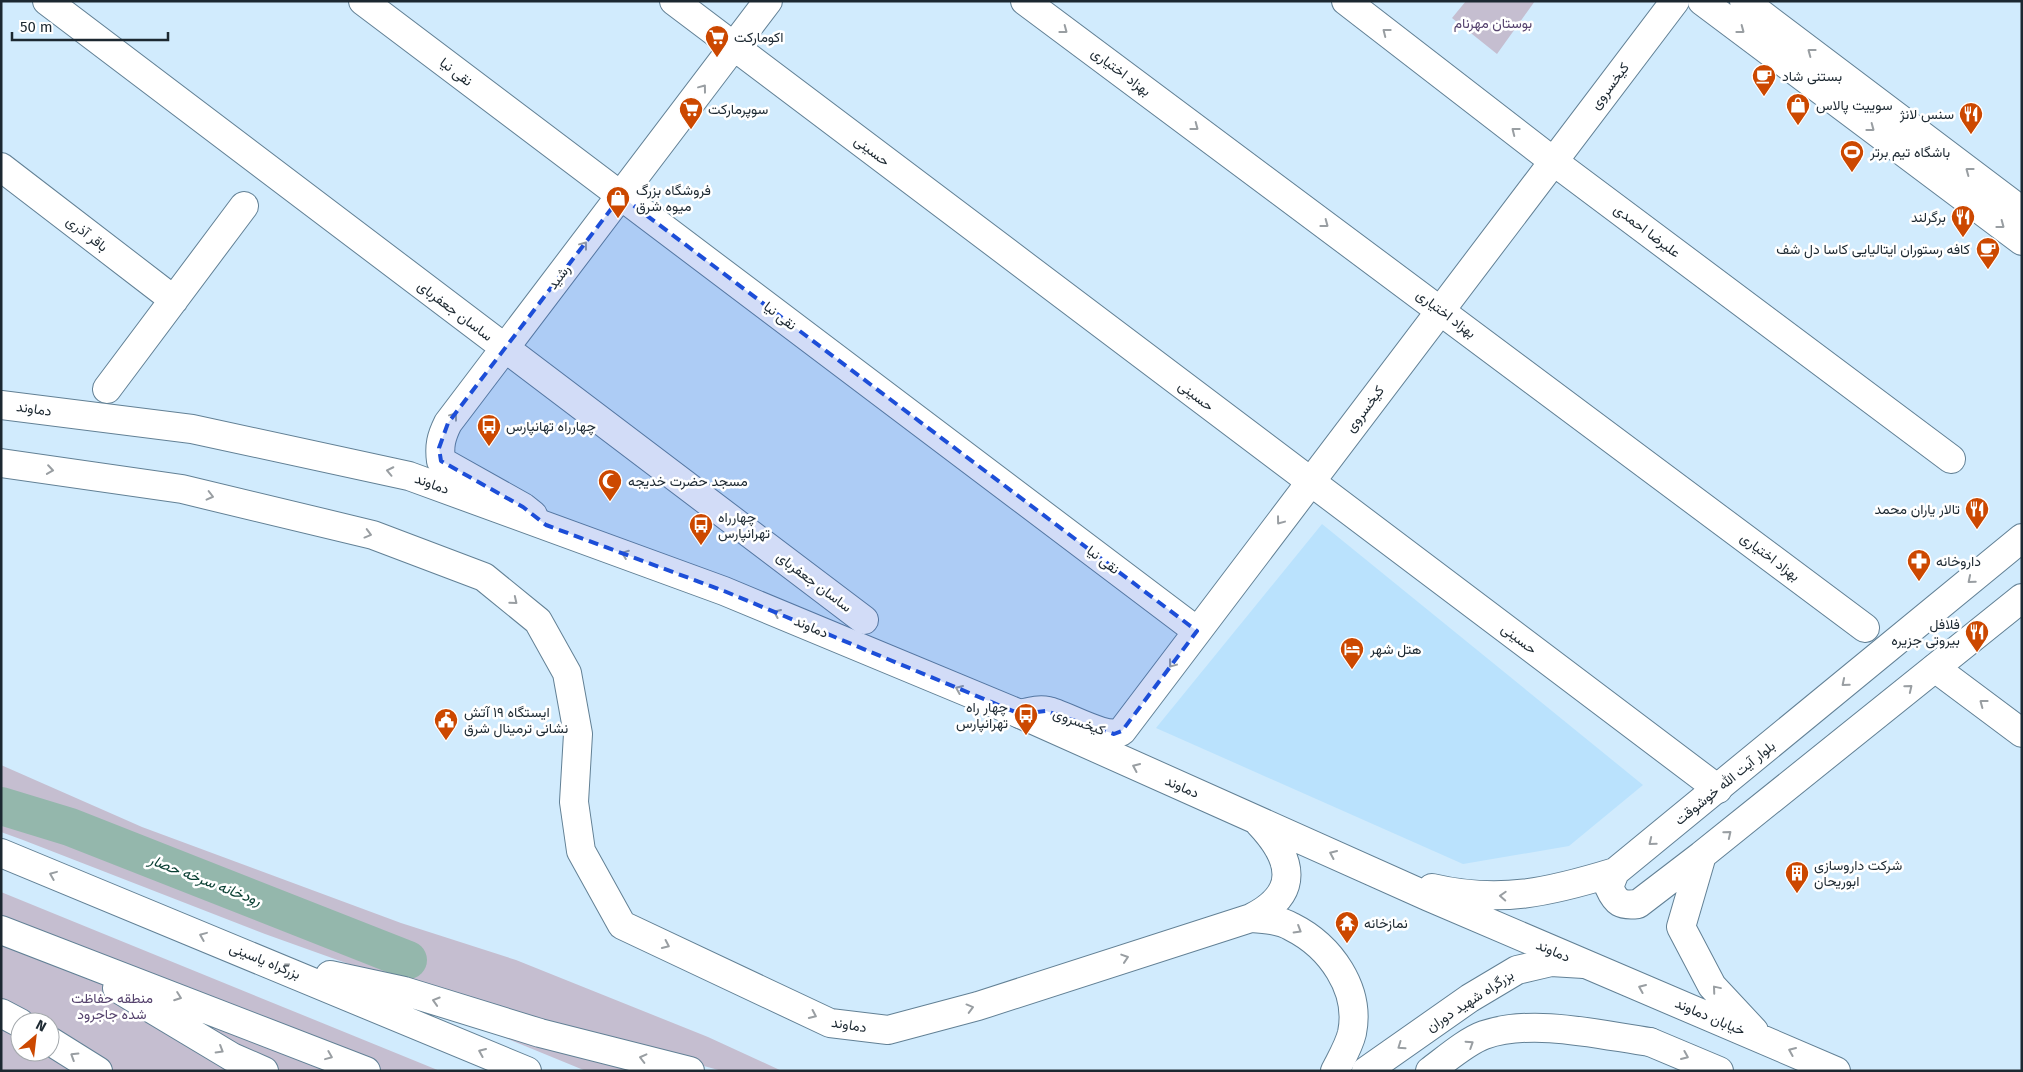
<svg xmlns="http://www.w3.org/2000/svg" width="2023" height="1072" viewBox="0 0 2023 1072" font-family="'Fira Sans',Vazirmatn,sans-serif">
<style>
.built{fill:#bae2fd}
.green{fill:#c5bed0;fill-rule:evenodd}
.lines{fill:none;stroke-linecap:round;stroke-linejoin:round}
.river{stroke:#94b7ac;stroke-width:38}
.minor-casing{stroke:#628095;stroke-width:30}
.major-casing{stroke:#628095;stroke-width:30}
.highway-casing{stroke:#628095;stroke-width:30}
.minor{stroke:#fff;stroke-width:28}
.major{stroke:#fff;stroke-width:28}
.highway{stroke:#fff;stroke-width:28}
.oneway{stroke:#999ea2}
.marked{fill:#1d4ed8;fill-opacity:0.2;stroke:#1d4ed8;stroke-width:4;stroke-dasharray:10 6;stroke-linejoin:round}
.labels{text-anchor:middle;dominant-baseline:central;stroke-width:5;stroke-linejoin:round;paint-order:stroke}
.park-label{font-size:14px;fill:#55426d;stroke:#fff}
.poi-label{font-size:14px;fill:#1c2831;stroke:#fff;text-anchor:start}
.street-label{font-size:14px;fill:#1c2831;stroke:#fff}
.water-label{font-size:15px;font-style:italic;fill:#083e32;stroke:#fff}
</style>
<rect width="100%" height="100%" fill="#d1ebfd"/>
<!-- built -->
<path class="built" d="M 1322,524 L 1643,785 L 1569,846 L 1463,864 L 1156,728 Z"/>
<!-- green -->
<path class="green" d="M 1466,1 L 1535,1 L 1497,54 L 1452,18 Z
M 1,765 L 142,827 L 401,923 L 516,960 L 708,1037 L 782,1071 L 722,1071 L 399,982 L 265,934 L 23,840 L 1,832 Z
M 1,892 L 440,1071 L 1,1071 ZM 20,1022 L 50,1022 L 50,1052 L 20,1052 Z
M 484,1029 L 656,1071 L 586,1071 Z"/>
<g class="lines">
<!-- river -->
<path class="river" d="M 1,806 L 70,827 L 408,960"/>
<!-- minor casing -->
<g class="minor-casing">
<path id="minor" d="M 47,1 L 864,620
M 363,1 L 1197,631
M 674,1 L 1718,789
M 1025,1 L 1865,628
M 1346,1 L 1553,161 L 1951,459
M 1,167 L 174,300
M 107,389 L 244,206
M 533,515 L 523,507 L 441,461 C 439,446 441,437 448,423 L 768,1
M 1935,668 L 2022,733
M 1020,714 C 1029,712 1038,709 1048,711 C 1064,714 1110,742 1122,731 L 1675,1"/>
</g>
<!-- major casing -->
<g class="major-casing">
<path id="major" d="M 1702,1 L 2022,241
M 1744,1 L 2022,211
M 1,405 L 192,429 L 409,476 L 724,591 L 1020,714 L 1429,897 L 1836,1071
M 1,463 L 182,489 L 373,535 L 484,577 L 538,621 L 567,673 L 578,734 L 574,802 L 581,851 L 622,925 L 830,1023 L 888,1030 L 978,1006 L 1251,918 C 1301,893 1293,859 1259,823
M 1615,872 L 1609,887 C 1616,903 1621,906 1638,904 L 1702,855
M 1432,888 C 1500,904 1550,892 1615,872 L 2022,538
M 1251,918 C 1265,919 1280,920 1292,927 C 1330,946 1361,989 1352,1033 C 1349,1046 1341,1059 1335,1071
M 1754,1031 L 1712,986 L 1681,927 L 1702,855 L 2022,598
M 1650,1042 L 1719,1071"/>
</g>
<!-- highway casing -->
<g class="highway-casing">
<path id="highway" d="M 1,853 L 527,1071
M 1,930 L 366,1071
M 330,975 L 404,991 L 540,1033 L 690,1071
M 117,988 L 232,1057 L 264,1071
M 1,1013 L 20,1023
M 50,1041 L 98,1071
M 1366,1071 L 1470,998 L 1517,970 L 1551,962 L 1584,964
M 1430,1071 C 1445,1060 1467,1041 1484,1035 C 1533,1018 1600,1035 1650,1042"/>
</g>
<!-- minor -->
<use href="#minor" class="minor"/>
<!-- major -->
<use href="#major" class="major"/>
<!-- highway -->
<use href="#highway" class="highway"/>
</g>
<!-- one-way arrows -->
<defs><path id="oneway-chevron" d="M-2-3.5L2.5 0L-2 3.5" fill="none" stroke-width="1.6" stroke-linecap="round" stroke-linejoin="round" transform="scale(1.25)"/></defs>
<g class="oneway">
<use href="#oneway-chevron" transform="translate(1064 30) rotate(37)"/>
<use href="#oneway-chevron" transform="translate(1741 30) rotate(37)"/>
<use href="#oneway-chevron" transform="translate(1386 32) rotate(-142)"/>
<use href="#oneway-chevron" transform="translate(1811 52) rotate(-143)"/>
<use href="#oneway-chevron" transform="translate(703 88) rotate(-53)"/>
<use href="#oneway-chevron" transform="translate(1195 127) rotate(37)"/>
<use href="#oneway-chevron" transform="translate(1871 128) rotate(37)"/>
<use href="#oneway-chevron" transform="translate(1515 131) rotate(-142)"/>
<use href="#oneway-chevron" transform="translate(1969 171) rotate(-143)"/>
<use href="#oneway-chevron" transform="translate(1325 224) rotate(37)"/>
<use href="#oneway-chevron" transform="translate(2001 225) rotate(37)"/>
<use href="#oneway-chevron" transform="translate(584 245) rotate(-53)"/>
<use href="#oneway-chevron" transform="translate(454 416) rotate(-53)"/>
<use href="#oneway-chevron" transform="translate(50 470) rotate(8)"/>
<use href="#oneway-chevron" transform="translate(390 471) rotate(-168)"/>
<use href="#oneway-chevron" transform="translate(210 496) rotate(14)"/>
<use href="#oneway-chevron" transform="translate(1280 521) rotate(127)"/>
<use href="#oneway-chevron" transform="translate(368 534) rotate(15)"/>
<use href="#oneway-chevron" transform="translate(625 554) rotate(-160)"/>
<use href="#oneway-chevron" transform="translate(1971 580) rotate(140)"/>
<use href="#oneway-chevron" transform="translate(514 601) rotate(39)"/>
<use href="#oneway-chevron" transform="translate(777 613) rotate(-157)"/>
<use href="#oneway-chevron" transform="translate(1172 664) rotate(127)"/>
<use href="#oneway-chevron" transform="translate(1845 683) rotate(140)"/>
<use href="#oneway-chevron" transform="translate(1909 688) rotate(-39)"/>
<use href="#oneway-chevron" transform="translate(959 689) rotate(-157)"/>
<use href="#oneway-chevron" transform="translate(1983 703) rotate(-143)"/>
<use href="#oneway-chevron" transform="translate(1136 767) rotate(-156)"/>
<use href="#oneway-chevron" transform="translate(1728 834) rotate(-39)"/>
<use href="#oneway-chevron" transform="translate(1652 842) rotate(141)"/>
<use href="#oneway-chevron" transform="translate(1333 854) rotate(-156)"/>
<use href="#oneway-chevron" transform="translate(53 875) rotate(-158)"/>
<use href="#oneway-chevron" transform="translate(1503 896) rotate(-177)"/>
<use href="#oneway-chevron" transform="translate(1298 930) rotate(31)"/>
<use href="#oneway-chevron" transform="translate(203 936) rotate(-158)"/>
<use href="#oneway-chevron" transform="translate(666 945) rotate(25)"/>
<use href="#oneway-chevron" transform="translate(1125 958) rotate(-18)"/>
<use href="#oneway-chevron" transform="translate(1642 988) rotate(-157)"/>
<use href="#oneway-chevron" transform="translate(1716 989) rotate(-130)"/>
<use href="#oneway-chevron" transform="translate(178 997) rotate(20)"/>
<use href="#oneway-chevron" transform="translate(436 1001) rotate(-163)"/>
<use href="#oneway-chevron" transform="translate(970 1008) rotate(-15)"/>
<use href="#oneway-chevron" transform="translate(813 1015) rotate(25)"/>
<use href="#oneway-chevron" transform="translate(1470 1044) rotate(-33)"/>
<use href="#oneway-chevron" transform="translate(1401 1046) rotate(145)"/>
<use href="#oneway-chevron" transform="translate(220 1050) rotate(31)"/>
<use href="#oneway-chevron" transform="translate(1792 1051) rotate(-157)"/>
<use href="#oneway-chevron" transform="translate(482 1052) rotate(-157)"/>
<use href="#oneway-chevron" transform="translate(74 1056) rotate(-148)"/>
<use href="#oneway-chevron" transform="translate(329 1056) rotate(22)"/>
<use href="#oneway-chevron" transform="translate(1685 1056) rotate(23)"/>
<use href="#oneway-chevron" transform="translate(643 1058) rotate(-166)"/>
</g>
<!-- marked area -->
<path class="marked" d="M 621,196 L 1197,631 L 1122,731 L 1114,734 L 1046,711 L 1020,714 L 724,591 L 546,525 L 523,507 L 441,461 L 439,448 L 448,423 Z"/>
<!-- icons -->
<defs>
<g id="supermarket-pin" transform="scale(1.25)"><path d="M0 17L-7.5 6A9.5 9.5 0 1 1 7.5 6Z" fill="#cc4800" stroke="#fff"/><path d="M-6-5.5h2.5l.6 2H6L4.5 2H-2.5L-4.4-4H-6ZM-1.5 3.2a1.3 1.3 0 1 0 .1 0ZM3 3.2a1.3 1.3 0 1 0 .1 0Z" fill="#fff"/></g>
<g id="cafe-pin" transform="scale(1.25)"><path d="M0 17L-7.5 6A9.5 9.5 0 1 1 7.5 6Z" fill="#cc4800" stroke="#fff"/><path d="M-5.5-4.5H6V0H3Q3 3.5 0 3.5H-2.5Q-5.5 3.5-5.5 0ZM3-3.2v2h1.7v-2ZM-6 4.5H4V6H-6Z" fill="#fff"/></g>
<g id="shop-pin" transform="scale(1.25)"><path d="M0 17L-7.5 6A9.5 9.5 0 1 1 7.5 6Z" fill="#cc4800" stroke="#fff"/><path d="M-5-2.5h2.3a2.7 3.5 0 0 1 5.4 0H5L5.5 6h-11ZM-1.5-2.5h3a1.5 2.3 0 0 0-3 0Z" fill="#fff"/></g>
<g id="restaurant-pin" transform="scale(1.25)"><path d="M0 17L-7.5 6A9.5 9.5 0 1 1 7.5 6Z" fill="#cc4800" stroke="#fff"/><path d="M-5-6h1v4h1v-4h1v4h1v-4h1v5L-1.5 .5V6h-2V.5L-5-1ZM5-6V6H3V1.5H1.5Q1.5-4 5-6Z" fill="#fff"/></g>
<g id="stadium-pin" transform="scale(1.25)"><path d="M0 17L-7.5 6A9.5 9.5 0 1 1 7.5 6Z" fill="#cc4800" stroke="#fff"/><path d="M0-5a6.5 5 0 1 0 0 10a6.5 5 0 1 0 0-10ZM-3.5-1.8h7v3.6h-7Z" fill="#fff"/></g>
<g id="bus-pin" transform="scale(1.25)"><path d="M0 17L-7.5 6A9.5 9.5 0 1 1 7.5 6Z" fill="#cc4800" stroke="#fff"/><path d="M-5-6H5V4H4V6H2V4H-2V6H-4V4H-5ZM-3.5-4V0h7V-4ZM-3.5 1.2v1.5H-2V1.2ZM2 1.2v1.5H3.5V1.2Z" fill="#fff"/></g>
<g id="mosque-pin" transform="scale(1.25)"><path d="M0 17L-7.5 6A9.5 9.5 0 1 1 7.5 6Z" fill="#cc4800" stroke="#fff"/><path d="M3.5-4.9A6 6 0 1 0 3.5 4.9A5 5 0 1 1 3.5-4.9Z" fill="#fff"/></g>
<g id="pharmacy-pin" transform="scale(1.25)"><path d="M0 17L-7.5 6A9.5 9.5 0 1 1 7.5 6Z" fill="#cc4800" stroke="#fff"/><path d="M-2-6h4v4h4v4h-4v4h-4v-4h-4v-4h4Z" fill="#fff"/></g>
<g id="hotel-pin" transform="scale(1.25)"><path d="M0 17L-7.5 6A9.5 9.5 0 1 1 7.5 6Z" fill="#cc4800" stroke="#fff"/><path d="M-6-4.5h1.5V1H6V5H4.5V3h-9V5H-6ZM-4 0a1.8 1.8 0 1 1 3.6 0ZM.5 0V-2.5h3Q6-2.5 6 0Z" fill="#fff"/></g>
<g id="civic-pin" transform="scale(1.25)"><path d="M0 17L-7.5 6A9.5 9.5 0 1 1 7.5 6Z" fill="#cc4800" stroke="#fff"/><path d="M-.6-6.5H3V-4.5H.6V-3L4-1V1h2V6H-6V1h2V-1L-.6-3ZM-1.2 2.5V6h2.4V2.5Z" fill="#fff"/></g>
<g id="building-pin" transform="scale(1.25)"><path d="M0 17L-7.5 6A9.5 9.5 0 1 1 7.5 6Z" fill="#cc4800" stroke="#fff"/><path d="M-4-6H4V6H1V3H-1V6H-4ZM-2.5-4.3h1.7v1.8h-1.7ZM.8-4.3h1.7v1.8H.8ZM-2.5-1h1.7V.8h-1.7ZM.8-1h1.7V.8H.8Z" fill="#fff"/></g>
<g id="temple-pin" transform="scale(1.25)"><path d="M0 17L-7.5 6A9.5 9.5 0 1 1 7.5 6Z" fill="#cc4800" stroke="#fff"/><path d="M0-6L5-2H3V0L6.5 2.5H4V6H1.5V3h-3V6H-4V2.5H-6.5L-3 0V-2H-5Z" fill="#fff"/></g>
</defs>
<g fill-rule="evenodd">
<use href="#supermarket-pin" x="717" y="37"/>
<use href="#cafe-pin" x="1764" y="76"/>
<use href="#shop-pin" x="1798" y="105"/>
<use href="#supermarket-pin" x="691" y="109"/>
<use href="#restaurant-pin" x="1971" y="114"/>
<use href="#stadium-pin" x="1852" y="152"/>
<use href="#shop-pin" x="618" y="198"/>
<use href="#restaurant-pin" x="1963" y="217"/>
<use href="#cafe-pin" x="1988" y="249"/>
<use href="#bus-pin" x="489" y="426"/>
<use href="#mosque-pin" x="610" y="481"/>
<use href="#restaurant-pin" x="1977" y="509"/>
<use href="#bus-pin" x="701" y="525"/>
<use href="#pharmacy-pin" x="1919" y="561"/>
<use href="#restaurant-pin" x="1977" y="632"/>
<use href="#hotel-pin" x="1352" y="649"/>
<use href="#bus-pin" x="1026" y="715"/>
<use href="#civic-pin" x="446" y="720"/>
<use href="#building-pin" x="1797" y="873"/>
<use href="#temple-pin" x="1347" y="923"/>
</g>
<g class="labels">
<!-- park labels -->
<g class="park-label">
<text x="1493" y="23">بوستان مهرنام</text>
<text x="112" y="998">منطقه حفاظت<tspan x="112" dy="16">شده جاجرود</tspan></text>
</g>
<!-- poi labels -->
<g class="poi-label">
<text x="734" y="37">اکومارکت</text>
<text x="1782" y="76">بستنی شاد</text>
<text x="1816" y="105">سوییت پالاس</text>
<text x="708" y="109">سوپرمارکت</text>
<text x="1954" y="114" text-anchor="end">سنس لانژ</text>
<text x="1870" y="152">باشگاه تیم برتر</text>
<text x="636" y="190">فروشگاه بزرگ<tspan x="636" dy="16">میوه شرق</tspan></text>
<text x="1946" y="217" text-anchor="end">برگرلند</text>
<text x="1970" y="249" text-anchor="end">کافه رستوران ایتالیایی کاسا دل شف</text>
<text x="506" y="426">چهارراه تهانپارس</text>
<text x="628" y="481">مسجد حضرت خدیجه</text>
<text x="1960" y="509" text-anchor="end">تالار یاران محمد</text>
<text x="718" y="517">چهارراه<tspan x="718" dy="16">تهرانپارس</tspan></text>
<text x="1936" y="561">داروخانه</text>
<text x="1960" y="624" text-anchor="end">فلافل<tspan x="1960" dy="16">بیروتی جزیره</tspan></text>
<text x="1370" y="649">هتل شهر</text>
<text x="1008" y="707" text-anchor="end">چهار راه<tspan x="1008" dy="16">تهرانپارس</tspan></text>
<text x="464" y="712">ایستگاه ۱۹ آتش<tspan x="464" dy="16">نشانی ترمینال شرق</tspan></text>
<text x="1814" y="865">شرکت داروسازی<tspan x="1814" dy="16">ابوریحان</tspan></text>
<text x="1364" y="923">نمازخانه</text>
</g>
<!-- street labels -->
<g class="street-label">
<text transform="translate(456 72) rotate(37)">نقی نیا</text>
<text transform="translate(1121 72) rotate(37)">بهزاد اختیاری</text>
<text transform="translate(1610 86) rotate(-53)">کیخسروی</text>
<text transform="translate(872 151) rotate(37)">حسینی</text>
<text transform="translate(1647 231) rotate(37)">علیرضا احمدی</text>
<text transform="translate(87 234) rotate(38)">باقر آذری</text>
<text transform="translate(559 277) rotate(-53)">رشید</text>
<text transform="translate(455 311) rotate(37)">ساسان جعفربای</text>
<text transform="translate(1446 314) rotate(37)">بهزاد اختیاری</text>
<text transform="translate(780 316) rotate(37)">نقی نیا</text>
<text transform="translate(1196 396) rotate(37)">حسینی</text>
<text transform="translate(34 409) rotate(8)">دماوند</text>
<text transform="translate(1365 409) rotate(-53)">کیخسروی</text>
<text transform="translate(432 484) rotate(20)">دماوند</text>
<text transform="translate(1770 557) rotate(37)">بهزاد اختیاری</text>
<text transform="translate(1103 560) rotate(37)">نقی نیا</text>
<text transform="translate(814 582) rotate(37)">ساسان جعفربای</text>
<text transform="translate(811 627) rotate(23)">دماوند</text>
<text transform="translate(1519 639) rotate(37)">حسینی</text>
<text transform="translate(1079 722) rotate(20)">کیخسروی</text>
<text transform="translate(1725 783) rotate(-39)">بلوار آیت الله خوشوقت</text>
<text transform="translate(1182 787) rotate(24)">دماوند</text>
<text transform="translate(1553 951) rotate(23)">دماوند</text>
<text transform="translate(265 961) rotate(22)">بزرگراه یاسینی</text>
<text transform="translate(1470 1001) rotate(-33)">بزرگراه شهید دوران</text>
<text transform="translate(1710 1017) rotate(23)">خیابان دماوند</text>
<text transform="translate(849 1025) rotate(9)">دماوند</text>
</g>
<!-- water labels -->
<g class="water-label">
<text transform="translate(205 880) rotate(21)">رودخانه سرخه حصار</text>
</g>
</g>
<!-- border -->
<rect width="2023" height="1072" fill="none" stroke="#1c2831" stroke-width="5"/>
<!-- north arrow -->
<g transform="translate(35 1037) rotate(28)"><circle r="24" fill="#ffffff" stroke="#a4a9ad"/>
<path d="M0-4L9 19L0 12L-9 19Z" fill="#cc4800"/>
<text y="-8" font-size="14" font-weight="bold" text-anchor="middle" fill="#1c2831">N</text>
</g>
<!-- scale -->
<path d="M12 32v8h156v-8" fill="none" stroke="#1c2831" stroke-width="2.5"/>
<text x="20" y="32" font-size="15" fill="#1c2831" stroke="#ffffff" stroke-width="4" paint-order="stroke">50 m</text>
</svg>
